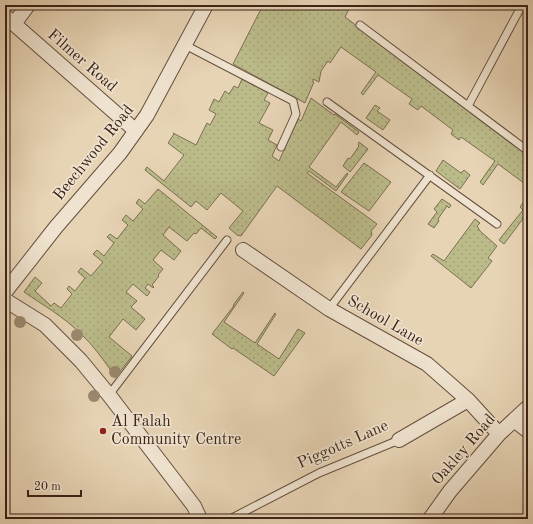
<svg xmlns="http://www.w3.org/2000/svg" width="533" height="524" viewBox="0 0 533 524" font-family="'Old Standard TT',serif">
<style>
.grass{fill:url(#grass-dots);stroke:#7b6f51}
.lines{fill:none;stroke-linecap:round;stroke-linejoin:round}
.service-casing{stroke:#664f3f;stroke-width:9}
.minor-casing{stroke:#664f3f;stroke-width:16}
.service{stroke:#efe3cf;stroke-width:7}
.minor{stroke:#efe3cf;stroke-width:14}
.tree{fill:#9a886e}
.poi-dot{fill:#8f2418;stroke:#efe3cf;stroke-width:1.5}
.labels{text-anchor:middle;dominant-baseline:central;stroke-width:3.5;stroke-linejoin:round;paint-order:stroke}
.street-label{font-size:16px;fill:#3b2318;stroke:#efe3cf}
.poi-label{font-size:16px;fill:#3b2318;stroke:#efe3cf;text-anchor:start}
</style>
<defs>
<pattern id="grass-dots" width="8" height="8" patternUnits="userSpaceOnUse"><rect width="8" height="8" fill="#bbbb8a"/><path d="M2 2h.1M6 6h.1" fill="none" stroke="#a2a076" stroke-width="1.8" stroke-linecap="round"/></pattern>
</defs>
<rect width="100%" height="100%" fill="#e7d4b5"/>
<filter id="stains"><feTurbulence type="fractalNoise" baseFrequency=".005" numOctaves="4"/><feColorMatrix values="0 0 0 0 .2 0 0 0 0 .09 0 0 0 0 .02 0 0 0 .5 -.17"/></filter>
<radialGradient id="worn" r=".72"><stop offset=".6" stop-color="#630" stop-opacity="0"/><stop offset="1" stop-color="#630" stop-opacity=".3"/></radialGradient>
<!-- grass -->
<path class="grass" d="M 263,5 L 351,5 L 345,17 L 452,98 L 528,155 L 528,186 L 498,164 L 483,185 L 480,182 L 495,161 L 461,137 L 459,140 L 451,134 L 453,130 L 421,106 L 418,110 L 409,104 L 412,99 L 378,75 L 363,95 L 361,93 L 376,72 L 341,47 L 330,63 L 328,61 L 321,71 L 319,82 L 313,79 L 313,82 L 314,82 L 305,103 L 233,64 Z
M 242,79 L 268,93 L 264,100 L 270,103 L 259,123 L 273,130 L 268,140 L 277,145 L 272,156 L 279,161 L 298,119 L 301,121 L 311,98 L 334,115 L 335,114 L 359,132 L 357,135 L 341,122 L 309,167 L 336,187 L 347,173 L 348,174 L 336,191 L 309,171 L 307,173 L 377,224 L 371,231 L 372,235 L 361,249 L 277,186 L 241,236 L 237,235 L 229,228 L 243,211 L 221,193 L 207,210 L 196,201 L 191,207 L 145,170 L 147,167 L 164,181 L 184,155 L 168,143 L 174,134 L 173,133 L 196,145 L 207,123 L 210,125 L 216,114 L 209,110 L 214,99 L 219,102 L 225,91 L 229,94 L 234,86 L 238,88 Z
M 375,105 L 380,108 L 377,111 L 390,120 L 383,130 L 366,118 Z
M 359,142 L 368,149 L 350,172 L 343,166 L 348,158 L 350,159 L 359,146 L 358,145 Z
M 443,160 L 461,173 L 464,170 L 470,175 L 460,189 L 436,171 Z
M 364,163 L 391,182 L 369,211 L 341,192 Z
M 158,189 L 217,237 L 215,239 L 201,228 L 196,234 L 194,233 L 187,241 L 169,227 L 163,235 L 181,251 L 174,260 L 161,250 L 153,260 L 163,269 L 158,275 L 159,276 L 152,285 L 154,287 L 153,288 L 148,284 L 145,288 L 150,292 L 147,296 L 133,284 L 126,292 L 137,301 L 131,307 L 145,319 L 136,330 L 123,319 L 109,337 L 132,356 L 118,374 L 114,373 L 112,372 C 102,358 93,345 81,334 C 64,317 43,305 24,292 L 35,277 L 42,283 L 35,291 L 51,306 L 54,303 L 61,308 L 72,294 L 67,289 L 69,286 L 75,291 L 85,278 L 78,272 L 81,268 L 91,276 L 103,262 L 93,254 L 97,250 L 104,256 L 114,243 L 107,237 L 110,234 L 117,239 L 128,225 L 122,220 L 126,215 L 133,221 L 143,209 L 136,203 L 139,199 L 145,204 Z
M 528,196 L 528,212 L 504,244 L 499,240 L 523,210 L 520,207 Z
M 442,199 L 451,205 L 449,208 L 447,206 L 438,219 L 439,221 L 434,228 L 428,224 L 437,212 L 434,209 Z
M 475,219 L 480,223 L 477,226 L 480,231 L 497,246 L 488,258 L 492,261 L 471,288 L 431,256 L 433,254 L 444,261 Z
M 243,292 L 244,293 L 224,322 L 255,343 L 275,313 L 276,314 L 257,344 L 279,359 L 298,329 L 305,333 L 274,376 L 233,348 L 232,349 L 212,334 L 233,307 L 234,304 Z"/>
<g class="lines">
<!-- service casing -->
<g class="service-casing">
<path id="service" d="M 360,25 L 528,151
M 185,45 L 293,101 L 296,114 L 281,147
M 327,102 L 497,224
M 468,106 L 522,5
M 329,309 L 430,175
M 109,395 L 227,240
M 230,519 L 319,473 L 399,440"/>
</g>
<!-- minor casing -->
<g class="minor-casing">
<path id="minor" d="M 5,16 L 136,131
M 14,24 L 28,5
M 243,250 L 329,309 L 427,364 L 468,400 L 499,434
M 5,292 L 56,227 L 120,153 L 147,115 L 206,5
M 5,300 L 45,325 L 81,361 L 109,395 L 194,506 L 200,519
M 514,420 L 528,431
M 399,440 L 468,400
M 430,519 L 450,491 L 499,434 L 528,407"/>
</g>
<!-- service -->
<use href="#service" class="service"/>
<!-- minor -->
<use href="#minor" class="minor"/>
</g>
<!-- trees -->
<g class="tree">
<circle cx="20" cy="322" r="6"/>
<circle cx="77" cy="335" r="6"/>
<circle cx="115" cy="372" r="6"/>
<circle cx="94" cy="396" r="6"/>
</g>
<!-- markers -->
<circle class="poi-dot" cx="103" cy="431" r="4"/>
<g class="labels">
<!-- street labels -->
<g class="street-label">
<text transform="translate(82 61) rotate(41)">Filmer Road</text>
<text transform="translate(94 153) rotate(-51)">Beechwood Road</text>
<text transform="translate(385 321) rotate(30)">School Lane</text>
<text transform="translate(343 445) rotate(-24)">Piggotts Lane</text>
<text transform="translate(464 450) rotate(-49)">Oakley Road</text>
</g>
<!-- poi labels -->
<g class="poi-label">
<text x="111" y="422">Al Falah<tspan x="111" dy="18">Community Centre</tspan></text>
</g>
</g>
<!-- margin -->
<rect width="533" height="524" fill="none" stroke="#e7d4b5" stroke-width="20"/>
<rect x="6" y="6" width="521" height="512" fill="none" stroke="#3b2318" stroke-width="2"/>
<rect x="10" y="10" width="513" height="504" fill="none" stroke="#3b2318"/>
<!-- scale -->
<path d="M28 490v6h53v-6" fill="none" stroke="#3b2318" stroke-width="2"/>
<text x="34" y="490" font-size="12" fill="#3b2318" stroke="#efe3cf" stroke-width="3" paint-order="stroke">20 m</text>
<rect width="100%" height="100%" filter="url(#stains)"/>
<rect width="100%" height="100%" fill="url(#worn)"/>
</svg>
